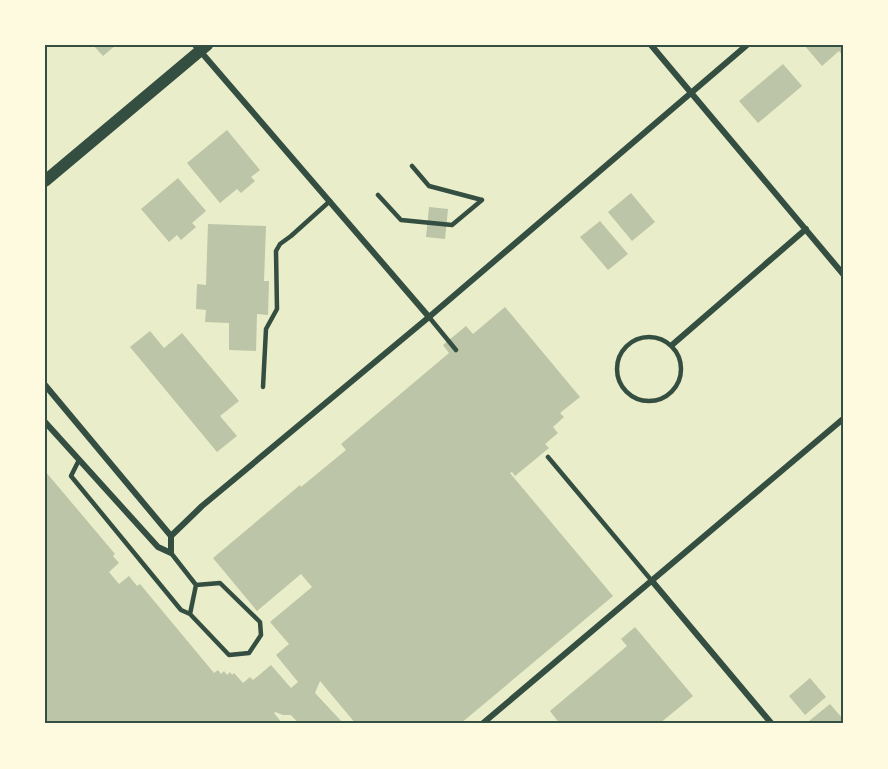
<svg xmlns="http://www.w3.org/2000/svg" width="888" height="769" viewBox="0 0 888 769" font-family="'Open Sans',sans-serif">
<style>
.building{fill:#bcc5a7}
.lines{fill:none;stroke-linecap:round;stroke-linejoin:round}
.service{stroke:#344e41;stroke-width:4.5}
.minor{stroke:#344e41;stroke-width:6}
.secondary{stroke:#344e41;stroke-width:12}
.neatline{fill:none;stroke:#344e41;stroke-width:2}
</style>
<rect width="100%" height="100%" fill="#e9edc9"/>
<!-- building -->
<path class="building" d="M 93,45 L 116,45 L 103,56 Z
M 807,45 L 843,45 L 843,56 L 839,51 L 822,66 L 805,46 Z
M 783,64 L 802,86 L 758,123 L 739,101 Z
M 227,130 L 260,170 L 251,177 L 255,181 L 241,193 L 237,189 L 220,203 L 187,163 Z
M 178,178 L 206,211 L 192,223 L 196,227 L 181,240 L 177,235 L 169,242 L 141,209 Z
M 631,193 L 655,222 L 632,241 L 608,212 Z
M 429,207 L 448,209 L 445,239 L 426,237 Z
M 600,221 L 628,254 L 608,270 L 580,237 Z
M 208,224 L 266,226 L 264,281 L 269,281 L 268,315 L 257,314 L 256,351 L 229,350 L 229,323 L 205,322 L 206,310 L 196,309 L 197,284 L 206,285 Z
M 505,307 L 580,397 L 560,413 L 564,417 L 553,427 L 558,433 L 545,444 L 549,448 L 515,476 L 512,472 L 510,473 L 613,596 L 460,724 L 356,724 L 320,681 L 315,693 L 344,724 L 299,724 L 291,715 L 283,715 L 275,712 L 274,713 L 283,724 L 45,724 L 45,471 L 115,554 L 113,556 L 119,563 L 109,572 L 119,584 L 129,576 L 137,586 L 140,584 L 214,673 L 218,670 L 221,674 L 224,671 L 227,675 L 230,672 L 232,675 L 234,673 L 243,683 L 250,677 L 253,680 L 271,665 L 291,688 L 298,682 L 276,655 L 289,644 L 270,622 L 312,587 L 301,574 L 257,611 L 213,558 L 300,485 L 301,487 L 346,450 L 341,444 L 449,353 L 443,345 L 466,326 L 473,334 Z
M 150,331 L 164,348 L 182,333 L 239,401 L 220,416 L 237,436 L 217,452 L 130,347 Z
M 635,627 L 693,696 L 659,724 L 560,724 L 550,711 L 627,646 L 621,639 Z
M 810,678 L 826,697 L 805,715 L 789,696 Z
M 830,704 L 843,719 L 843,724 L 811,724 L 809,721 Z"/>
<g class="lines">
<!-- service -->
<path class="service" d="M 412,166 L 429,186 L 482,200
M 378,195 L 401,220 L 452,225 L 482,200
M 429,317 L 456,350
M617 369a32 32 0 1 1 64 0a32 32 0 1 1-64 0Z
M 263,387 L 266,329 L 277,309 L 276,251 L 280,244 L 291,236 L 330,201
M 548,457 L 652,581
M 79,460 L 71,476 L 181,610 L 190,614
M 171,553 L 196,585
M 220,583 L 260,622 L 261,635 L 249,653 L 229,655 L 190,614 L 196,585 Z"/>
<!-- minor -->
<path class="minor" d="M 195,45 L 429,317
M 651,45 L 843,274
M 672,345 L 806,229
M 45,385 L 171,536 L 171,553 L 158,547 L 45,422
M 171,536 L 202,506 L 429,317 L 747,45
M 652,581 L 772,724
M 482,724 L 843,419"/>
<!-- secondary -->
<path class="secondary" d="M 45,181 L 207,45"/>
</g>
<!-- border -->
<rect width="888" height="769" fill="none" stroke="#fefae0" stroke-width="93"/>
<rect x="46" y="46" width="796" height="676" class="neatline"/>
</svg>
